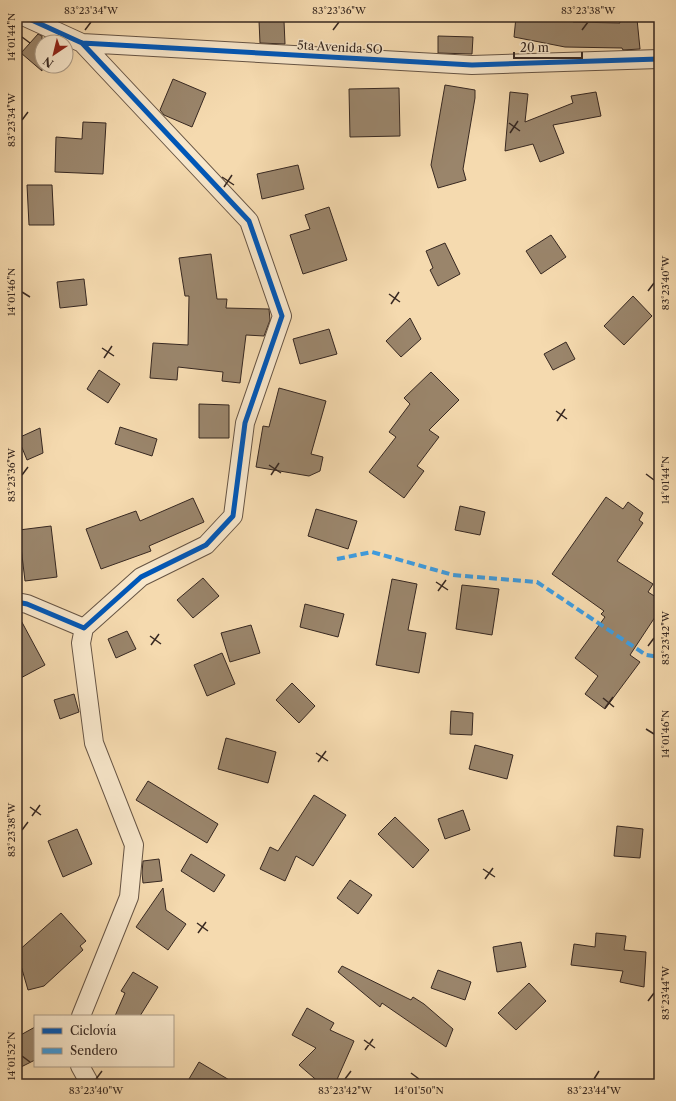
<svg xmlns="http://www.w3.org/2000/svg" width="676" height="1101" viewBox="0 0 676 1101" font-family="'Libre Caslon Text',serif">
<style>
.building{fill:#9a856b;stroke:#372821}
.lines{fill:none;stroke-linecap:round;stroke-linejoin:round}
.street-casing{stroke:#665444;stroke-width:20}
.street{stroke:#f8e7cb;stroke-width:18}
.quiet{stroke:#3e9ce0;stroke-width:4;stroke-dasharray:8 4;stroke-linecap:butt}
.cycleway-casing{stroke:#f8e7cb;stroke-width:8}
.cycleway{stroke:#0057b8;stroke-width:5}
.ticks{fill:none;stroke:#372821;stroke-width:1.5}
.labels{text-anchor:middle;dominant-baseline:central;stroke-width:3;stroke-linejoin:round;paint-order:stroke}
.street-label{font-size:12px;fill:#372821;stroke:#f8e7cb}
.neatline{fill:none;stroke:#372821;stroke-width:1.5}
.ticks-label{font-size:10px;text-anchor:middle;fill:#372821}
</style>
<rect width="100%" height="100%" fill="#f5daaf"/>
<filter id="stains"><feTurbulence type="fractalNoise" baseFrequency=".005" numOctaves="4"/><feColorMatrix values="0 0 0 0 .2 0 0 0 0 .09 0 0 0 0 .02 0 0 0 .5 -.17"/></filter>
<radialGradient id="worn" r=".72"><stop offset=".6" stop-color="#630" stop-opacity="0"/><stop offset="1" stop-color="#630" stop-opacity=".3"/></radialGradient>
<!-- building -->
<path class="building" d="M 516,17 L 574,17 L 573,22 L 620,23 L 619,20 L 637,19 L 640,49 L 623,50 L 622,48 L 565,47 L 514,37 Z
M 259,21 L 284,21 L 285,44 L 260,43 Z
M 38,34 L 42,36 L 42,71 L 21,53 Z
M 438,36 L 473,37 L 472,54 L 438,53 Z
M 173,79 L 206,93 L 192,127 L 164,115 L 160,110 Z
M 445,85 L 475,90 L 475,98 L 463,169 L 466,180 L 438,188 L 431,165 Z
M 399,88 L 400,136 L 350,137 L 349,89 Z
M 510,92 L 528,94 L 525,122 L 573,103 L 571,96 L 596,92 L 601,116 L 553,125 L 564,153 L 540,162 L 533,144 L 505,151 Z
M 83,122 L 106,123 L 103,174 L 55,172 L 56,137 L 82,139 Z
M 298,165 L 304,189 L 262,199 L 257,174 Z
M 27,185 L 52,185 L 54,225 L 29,225 Z
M 329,207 L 347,260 L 303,274 L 290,235 L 310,229 L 305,215 Z
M 551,235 L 566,257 L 541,274 L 526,251 Z
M 445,243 L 460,274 L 438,286 L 430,270 L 433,268 L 426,251 Z
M 211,254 L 217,299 L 227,299 L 226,308 L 269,309 L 270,320 L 264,336 L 246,335 L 240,383 L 222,381 L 223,372 L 178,367 L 177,380 L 150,378 L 153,343 L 188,345 L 189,296 L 185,296 L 179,258 Z
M 84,279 L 87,305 L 60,308 L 57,282 Z
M 633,296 L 652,316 L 624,345 L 604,326 Z
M 410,318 L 421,339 L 401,357 L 386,341 Z
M 329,329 L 337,354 L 300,364 L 293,339 Z
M 566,342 L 575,359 L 553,370 L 544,354 Z
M 99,370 L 120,384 L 108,403 L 87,389 Z
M 431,372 L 459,400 L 429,430 L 439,437 L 417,466 L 424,471 L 404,498 L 369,472 L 396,437 L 389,432 L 410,404 L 404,398 Z
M 279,388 L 326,401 L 311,454 L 323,457 L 320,471 L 309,476 L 256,467 L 263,426 L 269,427 Z
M 199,404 L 229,405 L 229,438 L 199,438 Z
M 120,427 L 157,439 L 152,456 L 115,444 Z
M 40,428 L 43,453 L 27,460 L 18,438 Z
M 606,497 L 623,509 L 628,502 L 643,513 L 639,520 L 643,523 L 617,561 L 653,584 L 648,592 L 659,599 L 659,611 L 630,655 L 640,662 L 605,709 L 585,694 L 598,676 L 575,658 L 605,617 L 601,614 L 604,611 L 552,574 Z
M 193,498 L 204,522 L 149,546 L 151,551 L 101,569 L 86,529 L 136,511 L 140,521 Z
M 460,506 L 485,512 L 480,535 L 455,530 Z
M 316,509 L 357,521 L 348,549 L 308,536 Z
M 51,526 L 57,577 L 25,581 L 19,530 Z
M 203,578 L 219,596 L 193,618 L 177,600 Z
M 392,579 L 417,584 L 408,630 L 426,633 L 419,673 L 376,665 Z
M 462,585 L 499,589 L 492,635 L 456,629 Z
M 305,604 L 344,614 L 338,637 L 300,627 Z
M 17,613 L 45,665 L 17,680 Z
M 251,625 L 260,653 L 230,662 L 221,633 Z
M 127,631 L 136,649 L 116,658 L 108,639 Z
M 222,653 L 235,684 L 207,696 L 194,665 Z
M 292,683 L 315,706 L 299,723 L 276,700 Z
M 74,694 L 79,712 L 60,719 L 54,700 Z
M 451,711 L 473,713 L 472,735 L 450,734 Z
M 226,738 L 276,752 L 268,783 L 218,769 Z
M 475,745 L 513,755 L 507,779 L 469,769 Z
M 148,781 L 218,824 L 207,843 L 136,800 Z
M 314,795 L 346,815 L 313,866 L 296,856 L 285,881 L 260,869 L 270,847 L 278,851 Z
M 463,810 L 470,830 L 445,839 L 438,819 Z
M 395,817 L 429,850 L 413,868 L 378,834 Z
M 617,826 L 643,829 L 640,858 L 614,856 Z
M 77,829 L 92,864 L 63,877 L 48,841 Z
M 191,854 L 225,875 L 214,892 L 181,871 Z
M 159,859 L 162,881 L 143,883 L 142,873 L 143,861 Z
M 350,880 L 372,895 L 358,914 L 337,898 Z
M 163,888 L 166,910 L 186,924 L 168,950 L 136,927 Z
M 61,913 L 86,941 L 80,946 L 83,950 L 44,986 L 28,990 L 17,952 Z
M 596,933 L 626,936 L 624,950 L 646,952 L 644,987 L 620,982 L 623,971 L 571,965 L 574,944 L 595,947 Z
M 521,942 L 526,967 L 497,972 L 493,947 Z
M 342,966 L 411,1000 L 413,997 L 424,1004 L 453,1029 L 446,1047 L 382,1003 L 380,1007 L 338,972 Z
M 438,970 L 471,982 L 465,1000 L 431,988 Z
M 133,972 L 158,987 L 140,1016 L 115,1016 L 125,993 L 121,991 Z
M 529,983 L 546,1001 L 516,1030 L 498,1013 Z
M 307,1008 L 334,1023 L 330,1030 L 354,1041 L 335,1084 L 321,1084 L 299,1065 L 316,1048 L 292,1035 Z
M 35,1027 L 35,1060 L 17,1069 L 17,1037 Z
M 199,1062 L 236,1084 L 186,1084 Z"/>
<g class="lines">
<!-- street casing -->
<g class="street-casing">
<path id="street" d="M 25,17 L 82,43 L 472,65 L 659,59
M 17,602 L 27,604 L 84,628 L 141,577 L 206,545 L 233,516 L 245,423 L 282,316 L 249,221 L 82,43
M 81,1016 L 129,897 L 134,845 L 94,743 L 81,643 L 84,628
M 80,1066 L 90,1084"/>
</g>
<!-- street -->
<use href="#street" class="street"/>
<!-- quiet -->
<path class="quiet" d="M 337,559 L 372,552 L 453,575 L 537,582 L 646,655 L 659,657"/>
<!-- cycleway casing -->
<g class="cycleway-casing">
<path id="cycleway" d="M 25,17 L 82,43 L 472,65 L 659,59
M 17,602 L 27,604 L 84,628 L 141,577 L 206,545 L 233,516 L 245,423 L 282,316 L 249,221 L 82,43"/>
</g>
<!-- cycleway -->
<use href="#cycleway" class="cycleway"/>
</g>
<!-- ticks -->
<path class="ticks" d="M 85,30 L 91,22M 333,30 L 339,22M 582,30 L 588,22M 22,37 L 30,43M 22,120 L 28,112M 509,123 L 520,131M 510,133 L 518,121M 222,177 L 234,185M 224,187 L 232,175M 648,291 L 654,283M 22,292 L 30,297M 389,294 L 400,302M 391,304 L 399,292M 102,348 L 114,356M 104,358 L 112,346M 556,411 L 567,419M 557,421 L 565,409M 269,465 L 281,473M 646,474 L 654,480M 22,475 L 28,467M 271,475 L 279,463M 436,582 L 448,590M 438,591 L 446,580M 150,636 L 161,644M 151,645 L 159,634M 648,646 L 654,638M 603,698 L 614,707M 605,708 L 613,697M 646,729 L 654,734M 316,753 L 328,761M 318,762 L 326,751M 30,807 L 41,815M 32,816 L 40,805M 22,830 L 28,822M 483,869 L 495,877M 485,879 L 493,868M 197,923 L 208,931M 198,933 L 206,922M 648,1001 L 654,993M 364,1040 L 375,1048M 365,1050 L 373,1039M 22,1056 L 30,1062M 411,1073 L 419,1079M 96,1079 L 102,1071M 345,1079 L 351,1071M 594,1079 L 599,1071"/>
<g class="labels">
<!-- street labels -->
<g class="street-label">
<text transform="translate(340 47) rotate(3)">5ta Avenida SO</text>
</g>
</g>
<!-- margin -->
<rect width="676" height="1101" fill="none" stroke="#f5daaf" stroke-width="44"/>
<!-- legend -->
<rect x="34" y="1015" width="140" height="52" fill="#f8e7cb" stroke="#ab9b87"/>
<rect x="42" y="1028" width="20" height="6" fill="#0057b8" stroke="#ab9b87"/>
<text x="70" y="1035" font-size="12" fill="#372821">Ciclovía</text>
<rect x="42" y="1048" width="20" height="6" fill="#3e9ce0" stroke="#ab9b87"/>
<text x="70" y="1055" font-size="12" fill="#372821">Sendero</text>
<!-- north arrow -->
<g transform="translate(54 54) rotate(215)"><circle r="19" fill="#f8e7cb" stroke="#ab9b87"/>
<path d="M0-3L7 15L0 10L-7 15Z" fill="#8f2418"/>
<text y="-6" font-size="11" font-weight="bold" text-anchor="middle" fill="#372821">N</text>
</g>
<!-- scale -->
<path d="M514 52v6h68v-6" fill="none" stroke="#372821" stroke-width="2"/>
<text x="520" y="52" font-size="12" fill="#372821" stroke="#f8e7cb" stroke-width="3" paint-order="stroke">20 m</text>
<rect x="22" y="22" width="632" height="1057" class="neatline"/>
<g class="ticks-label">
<text x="91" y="14">83°23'34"W</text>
<text x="339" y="14">83°23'36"W</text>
<text x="588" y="14">83°23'38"W</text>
<text transform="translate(11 37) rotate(-90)" y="4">14°01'44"N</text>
<text transform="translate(11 120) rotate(-90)" y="4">83°23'34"W</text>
<text transform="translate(665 283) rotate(-90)" y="4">83°23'40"W</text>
<text transform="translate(11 292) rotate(-90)" y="4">14°01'46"N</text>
<text transform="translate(11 475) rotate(-90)" y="4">83°23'36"W</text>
<text transform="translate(665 480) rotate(-90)" y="4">14°01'44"N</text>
<text transform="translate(665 638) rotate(-90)" y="4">83°23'42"W</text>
<text transform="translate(665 734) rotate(-90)" y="4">14°01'46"N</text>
<text transform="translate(11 830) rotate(-90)" y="4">83°23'38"W</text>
<text transform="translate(665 993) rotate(-90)" y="4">83°23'44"W</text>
<text transform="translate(11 1056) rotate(-90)" y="4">14°01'52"N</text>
<text x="96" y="1094">83°23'40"W</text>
<text x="345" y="1094">83°23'42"W</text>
<text x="419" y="1094">14°01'50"N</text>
<text x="594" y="1094">83°23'44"W</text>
</g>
<rect width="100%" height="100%" filter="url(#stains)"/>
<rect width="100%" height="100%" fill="url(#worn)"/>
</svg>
